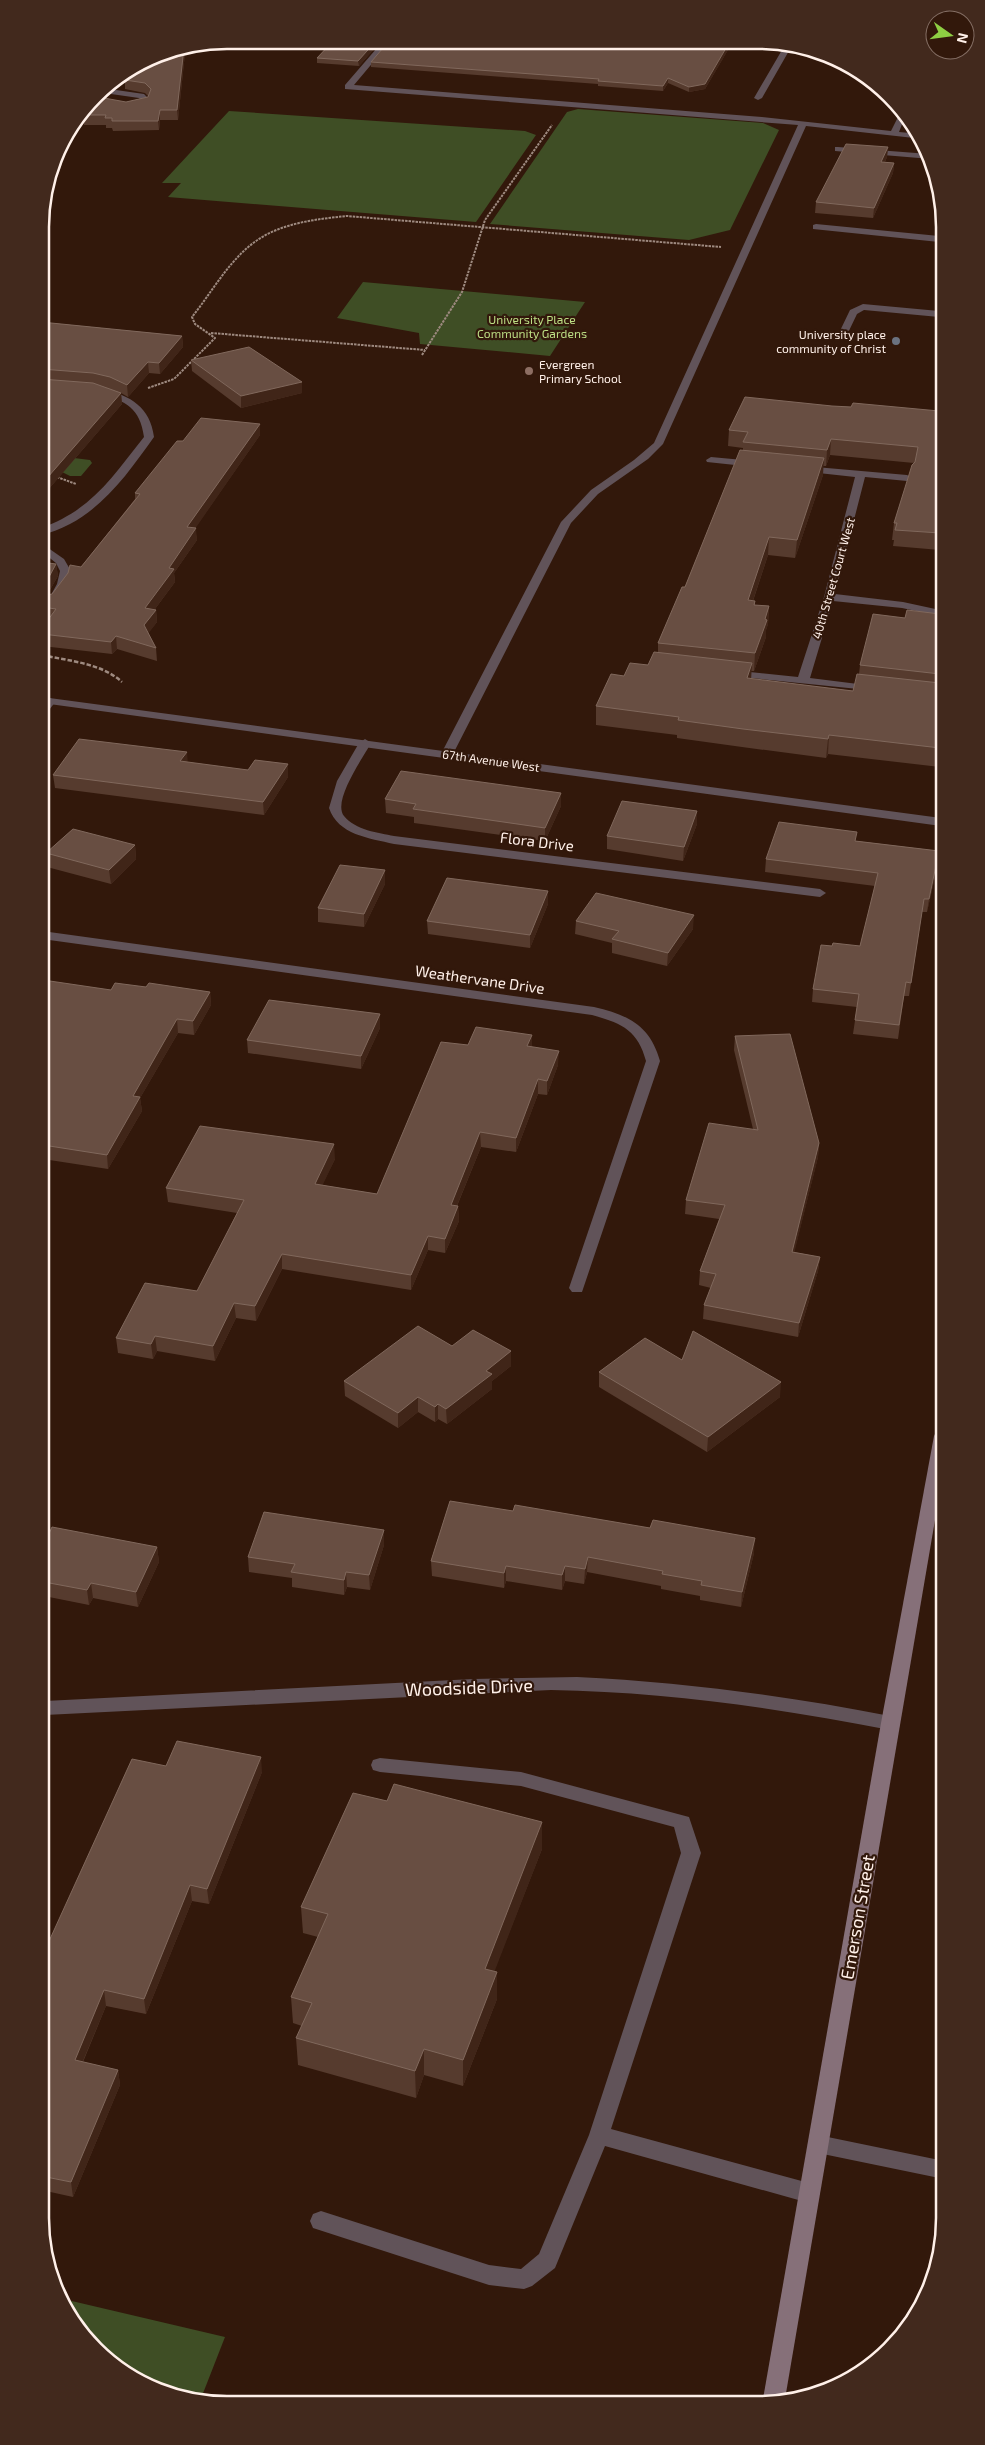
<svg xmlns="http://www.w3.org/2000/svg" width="985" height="2445" viewBox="0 0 985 2445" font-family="'Exo 2',sans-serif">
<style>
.green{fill:#3f4e25}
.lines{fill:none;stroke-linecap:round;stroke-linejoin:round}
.path-far1{stroke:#9e8a80;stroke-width:2;stroke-dasharray:2.5 1;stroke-linecap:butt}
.path{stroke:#9e8a80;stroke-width:2.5;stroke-dasharray:4.5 2;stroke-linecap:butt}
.service{fill:#615359;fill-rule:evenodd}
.minor{fill:#615359;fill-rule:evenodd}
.tertiary{fill:#615359;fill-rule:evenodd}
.secondary{fill:#867079;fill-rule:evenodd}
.wall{fill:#563b2e}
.shaded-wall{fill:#402518}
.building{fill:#684e42;stroke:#80685c}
.worship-dot{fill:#6b7280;stroke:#32180b;stroke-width:2}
.education-dot{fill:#8d6e63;stroke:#32180b;stroke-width:2}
.labels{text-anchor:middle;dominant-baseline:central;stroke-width:4.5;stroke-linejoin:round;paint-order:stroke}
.far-park-label{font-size:12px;fill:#bddf85;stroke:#32180b}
.far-poi-label{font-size:12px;fill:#fff0e9;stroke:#32180b;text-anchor:end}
.far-street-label{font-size:12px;fill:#fff0e9;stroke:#32180b}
.street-label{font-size:15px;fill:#fff0e9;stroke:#32180b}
.near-street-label{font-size:18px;fill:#fff0e9;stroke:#32180b}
.rim{fill:none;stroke:#fff0e9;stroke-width:2.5}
</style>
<rect width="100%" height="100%" fill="#32180b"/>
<!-- green -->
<path class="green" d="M 578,109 L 763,123 L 779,130 L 730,230 L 689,240 L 490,224 L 567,112 Z
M 229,111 L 525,131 L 536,135 L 476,222 L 168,197 L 181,183 L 162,183 Z
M 363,282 L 585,302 L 550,356 L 420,344 L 419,333 L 337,318 Z
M 74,458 L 90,460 L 92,463 L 81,476 L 70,476 L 58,470 Z
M 59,2298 L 225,2337 L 200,2401 C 147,2402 79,2346 59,2298 Z"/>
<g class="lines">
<!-- path-far1 -->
<path class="path-far1" d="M 211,333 L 425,350
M 422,355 L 462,292 L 485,220 L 552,125
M 148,388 L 174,379 L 215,338 L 195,324 L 192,317 C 212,292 229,260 256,241 C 281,223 317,219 347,216 L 721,247
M 57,477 L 76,484"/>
<!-- path -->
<path class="path" d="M 42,655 C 69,661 101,663 122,682"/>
<!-- service -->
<path class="service" d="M 383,41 L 391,41 L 354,85 L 762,117 L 891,131 L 902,109 L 906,114 L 899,132 L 921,134 L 923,139 L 806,126 L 663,444 L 648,459 L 598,494 L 571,523 L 453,754 L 447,758 L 441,754 L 561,522 L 591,490 L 634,460 L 654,443 L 798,125 L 345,89 L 345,85 Z
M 769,43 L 779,43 L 790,49 L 762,98 L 758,100 L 754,98 L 782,50 Z
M 102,88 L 144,94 L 150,100 L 148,105 C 127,112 112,111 93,99 ZM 104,93 L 139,98 L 142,101 C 128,109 114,105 100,97 Z
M 838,147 L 929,154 L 931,159 L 835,151 L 835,147 Z
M 816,224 L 939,236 L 939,242 L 813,229 L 813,225 Z
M 863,304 L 939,311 L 939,317 L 864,310 L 857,314 L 846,337 L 840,337 L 838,335 L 850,310 Z
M 41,543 L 64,559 L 71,571 L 68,584 L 61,595 L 53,595 L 52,593 L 57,584 L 60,571 L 56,563 L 41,551 Z
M 50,698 L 56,701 L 46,714 L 42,715 C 42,708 41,700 50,698 Z
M 380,1758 L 521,1772 L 689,1817 L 701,1853 L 611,2129 L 809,2183 L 817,2186 L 820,2193 L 817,2200 L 809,2203 L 605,2146 L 555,2268 L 532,2286 L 524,2289 L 489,2285 L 313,2228 L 310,2221 L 313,2214 L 321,2211 L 489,2265 L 521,2269 L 539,2254 L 589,2135 L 681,1853 L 674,1827 L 521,1786 L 380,1772 L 373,1770 L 371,1765 L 373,1760 Z"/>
<!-- minor -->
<path class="minor" d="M 103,389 C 131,396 150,407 154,437 C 124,479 94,522 41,535 L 41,528 C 92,510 112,477 144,437 C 140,408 126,401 100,394 L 98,392 Z
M 711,457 L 754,461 L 759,464 L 754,467 L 707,462 L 706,460 Z
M 804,466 L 907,475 L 912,478 L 907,481 L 865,477 L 835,594 L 903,602 L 940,610 L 940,616 L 902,608 L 833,601 L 810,678 L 874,686 L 880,689 L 878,691 L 731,676 L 725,673 L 731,670 L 798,677 L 824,597 L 855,477 L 800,471 L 799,469 Z
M 365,739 L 371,743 C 363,758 332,801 344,816 C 355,830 379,833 394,836 L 820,889 L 826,893 L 820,897 L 394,844 C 369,838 338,835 329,808 L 337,781 L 359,743 Z
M 42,931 L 594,1007 C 628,1015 650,1025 660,1061 L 582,1292 L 572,1292 L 569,1288 L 646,1061 C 638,1030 621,1023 592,1015 L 42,939 Z
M 577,1677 C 683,1682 786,1696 890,1716 L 896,1718 L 899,1723 L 896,1728 L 890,1730 C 778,1708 665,1692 551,1690 L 45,1715 L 45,1701 L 473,1679 Z
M 818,2135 L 944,2161 L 944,2179 L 818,2153 L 811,2151 L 808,2144 L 811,2137 Z"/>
<!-- tertiary -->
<path class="tertiary" d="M 42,697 L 941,818 L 941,826 L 42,703 Z"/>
<!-- secondary -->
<path class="secondary" d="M 942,1430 L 942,1479 L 785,2399 L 763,2399 L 881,1723 L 934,1436 L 936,1432 Z"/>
</g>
<!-- wall -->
<path class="wall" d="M 226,40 L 270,40 L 185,53 L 178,120 L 160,120 L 159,130 L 113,131 L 112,128 L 106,128 L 106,125 L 84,125 L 83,115 L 126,102 L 148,97 L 148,96 L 145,93 L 125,89 L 125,80 L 155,54 Z
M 333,41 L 381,41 L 359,66 L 317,63 L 317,58 Z
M 732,43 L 705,89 L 689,92 L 668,83 L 663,91 L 598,86 L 598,84 L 371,67 L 371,62 Z
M 888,147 L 887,157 L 885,162 L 894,163 L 893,173 L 873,218 L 815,213 L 816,202 Z
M 41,322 L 182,336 L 183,347 L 160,374 L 149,373 L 128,397 L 121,393 L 122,404 L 41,498 Z
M 191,360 L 302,393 L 241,408 L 192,371 Z
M 832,406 L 939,411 L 940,550 L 893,546 L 894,540 L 892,540 L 894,523 L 914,463 L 830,455 L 826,466 L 823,466 L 823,475 L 795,558 L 768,555 L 753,601 L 755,601 L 755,605 L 769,606 L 768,624 L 766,630 L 766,637 L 754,671 L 751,671 L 751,679 L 853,691 L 859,674 L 860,665 L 905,618 L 940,614 L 940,767 L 828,754 L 826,758 L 742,747 L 677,738 L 677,735 L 596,725 L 596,706 L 624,676 L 648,665 L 658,652 L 658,643 L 685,587 L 743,450 L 743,448 L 728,446 L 729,430 Z
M 260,435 L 195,528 L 197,540 L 174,573 L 175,582 L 155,609 L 156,610 L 157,622 L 148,633 L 156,648 L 157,661 L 117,649 L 112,654 L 42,646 L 42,628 L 47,620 L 42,620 L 41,562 L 56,564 L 58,576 L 47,595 L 52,594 L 81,567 L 135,499 L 135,493 L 183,441 Z
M 187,762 L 288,777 L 264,815 L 55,788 L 53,775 Z
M 561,793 L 561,806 L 545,841 L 414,823 L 414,817 L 386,813 L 385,799 Z
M 697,811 L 697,824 L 683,861 L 607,849 L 607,836 Z
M 857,841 L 939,851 L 938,863 L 927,912 L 922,912 L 909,996 L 904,996 L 898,1039 L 853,1034 L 857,1007 L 812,1002 L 813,989 L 832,946 L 860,946 L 875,886 L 765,872 L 766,859 Z
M 135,845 L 136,859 L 111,884 L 47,867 L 46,853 Z
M 385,870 L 385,884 L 364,927 L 318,922 L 318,908 Z
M 548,891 L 548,904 L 530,948 L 428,934 L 427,921 Z
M 576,921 L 693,929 L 667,966 L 612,953 L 612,943 L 575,934 Z
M 43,981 L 111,990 L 146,987 L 210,992 L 211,1005 L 194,1035 L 178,1033 L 140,1098 L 142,1111 L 108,1169 L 43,1159 Z
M 380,1028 L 361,1069 L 248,1053 L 247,1040 Z
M 735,1036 L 819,1143 L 818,1157 L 794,1252 L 820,1257 L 818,1271 L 798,1337 L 703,1319 L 704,1305 L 711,1288 L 699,1285 L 700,1271 L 719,1219 L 685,1214 L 686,1200 L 753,1129 L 734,1050 Z
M 468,1045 L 532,1047 L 558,1065 L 547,1095 L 538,1094 L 516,1152 L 481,1147 L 457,1206 L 458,1206 L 459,1221 L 445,1253 L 428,1250 L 411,1290 L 282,1269 L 256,1321 L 236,1318 L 215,1361 L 157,1351 L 153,1359 L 118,1353 L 116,1338 L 197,1291 L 237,1213 L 168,1202 L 166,1188 L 335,1159 L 322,1185 L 377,1194 Z
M 452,1346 L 511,1351 L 511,1366 L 492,1381 L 492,1389 L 447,1424 L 438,1419 L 435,1422 L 418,1412 L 398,1428 L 345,1396 L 344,1381 Z
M 682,1360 L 780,1397 L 707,1452 L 599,1387 L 599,1372 Z
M 450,1501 L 754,1553 L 741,1607 L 700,1600 L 700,1596 L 661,1589 L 661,1586 L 587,1572 L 584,1584 L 565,1581 L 562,1590 L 506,1581 L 504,1588 L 432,1576 L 431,1561 Z
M 384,1530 L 384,1545 L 370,1590 L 347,1587 L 344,1595 L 292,1587 L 292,1578 L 249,1572 L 248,1557 Z
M 44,1535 L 157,1547 L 159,1562 L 138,1607 L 93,1598 L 89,1605 L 44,1596 Z
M 166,1766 L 262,1772 L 209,1904 L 192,1901 L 146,2014 L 106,2006 L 83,2062 L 118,2070 L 120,2085 L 73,2197 L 46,2191 L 45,1950 Z
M 387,1801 L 542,1822 L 542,1849 L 494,1971 L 497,1999 L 463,2086 L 424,2075 L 416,2098 L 298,2065 L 296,2038 L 302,2026 L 293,2023 L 291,1997 L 318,1937 L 303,1933 L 301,1907 Z"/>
<!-- shaded-wall -->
<path class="shaded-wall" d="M 226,40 L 270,40 L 185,53 L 178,120 L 177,110 L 184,48 Z
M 376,41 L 381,41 L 359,66 L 358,61 Z
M 729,43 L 732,43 L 705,89 L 689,92 L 689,87 Z
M 668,78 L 668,83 L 663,91 L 663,86 Z
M 160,110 L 160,120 L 159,130 L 158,121 Z
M 888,147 L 887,157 L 880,172 L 881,162 Z
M 894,163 L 893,173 L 873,218 L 874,208 Z
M 52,182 L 53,192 L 44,199 L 48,185 Z
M 182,336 L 183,347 L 160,374 L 159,363 Z
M 148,362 L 149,373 L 128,397 L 127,385 Z
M 302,382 L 302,393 L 241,408 L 241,396 Z
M 121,393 L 122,404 L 41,498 L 41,485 Z
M 260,424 L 260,435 L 188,539 L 187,527 Z
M 831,439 L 830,455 L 826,466 L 827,450 Z
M 824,458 L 823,475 L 795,558 L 797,540 Z
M 196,528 L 197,540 L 174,573 L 175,582 L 146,621 L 145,608 L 169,568 Z
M 769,537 L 768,555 L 747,618 L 748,600 Z
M 56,564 L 58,576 L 42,603 L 42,590 Z
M 769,606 L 768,624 L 766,630 L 766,637 L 754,671 L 755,653 Z
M 156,610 L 157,622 L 145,638 L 144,625 Z
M 116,636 L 117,649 L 112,654 L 111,642 Z
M 752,663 L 751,681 L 747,678 Z
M 829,735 L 828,754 L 826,758 L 828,739 Z
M 187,752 L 188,765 L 180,761 Z
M 288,764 L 288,777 L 264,815 L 263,802 Z
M 561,793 L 561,806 L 545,841 L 545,828 Z
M 697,811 L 697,824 L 683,861 L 684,847 Z
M 135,845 L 136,859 L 111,884 L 109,870 Z
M 939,851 L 938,863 L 927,912 L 929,899 Z
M 385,870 L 385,884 L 364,927 L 364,914 Z
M 548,891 L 548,904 L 530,948 L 530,935 Z
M 694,915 L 693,929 L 667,966 L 668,953 Z
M 210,992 L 211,1005 L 194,1035 L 193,1021 Z
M 380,1014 L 380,1028 L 361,1069 L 361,1056 Z
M 177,1019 L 178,1033 L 140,1098 L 142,1111 L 108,1169 L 107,1155 L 133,1096 Z
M 532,1035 L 532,1049 L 527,1046 Z
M 559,1051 L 558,1065 L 547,1095 L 547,1081 Z
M 538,1079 L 538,1094 L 516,1152 L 516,1138 Z
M 480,1132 L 481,1147 L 451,1220 L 451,1205 Z
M 819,1143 L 818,1157 L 791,1266 L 792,1252 Z
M 334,1144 L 335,1159 L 316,1199 L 315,1184 Z
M 458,1206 L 459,1221 L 445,1253 L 445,1239 Z
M 428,1236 L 428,1250 L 411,1290 L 411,1275 Z
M 282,1254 L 282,1269 L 256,1321 L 255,1306 Z
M 820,1257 L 818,1271 L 798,1337 L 799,1323 Z
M 234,1303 L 236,1318 L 215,1361 L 213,1346 Z
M 155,1336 L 157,1351 L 153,1359 L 151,1344 Z
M 511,1351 L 511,1366 L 492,1381 L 492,1389 L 447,1424 L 446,1409 L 486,1371 Z
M 781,1382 L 780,1397 L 707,1452 L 708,1437 Z
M 418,1397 L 418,1412 L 398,1428 L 398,1413 Z
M 438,1404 L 438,1419 L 435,1422 L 435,1407 Z
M 384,1530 L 384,1545 L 370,1590 L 369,1575 Z
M 755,1538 L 754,1553 L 741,1607 L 742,1592 Z
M 157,1547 L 159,1562 L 138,1607 L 136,1592 Z
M 588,1557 L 587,1572 L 584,1584 L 585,1569 Z
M 506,1566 L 506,1581 L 504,1588 L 504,1573 Z
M 565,1566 L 565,1581 L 562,1590 L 562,1575 Z
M 346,1572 L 347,1587 L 344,1595 L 344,1580 Z
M 91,1583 L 93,1598 L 89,1605 L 87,1590 Z
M 261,1757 L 262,1772 L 209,1904 L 207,1889 Z
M 542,1822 L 542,1849 L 485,1996 L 485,1969 Z
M 190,1885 L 192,1901 L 146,2014 L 144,1999 Z
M 497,1972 L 497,1999 L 463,2086 L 463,2060 Z
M 104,1990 L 106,2006 L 77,2075 L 75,2060 Z
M 424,2049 L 424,2075 L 416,2098 L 415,2071 Z
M 118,2070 L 120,2085 L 73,2197 L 71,2182 Z"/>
<!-- building -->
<path class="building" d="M 333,41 L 376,41 L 358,61 L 317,58 Z
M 389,41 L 729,43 L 705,84 L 689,87 L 668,78 L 663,86 L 598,81 L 599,79 L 371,62 Z
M 184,48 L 177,110 L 160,110 L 158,121 L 112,121 L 112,118 L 105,118 L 106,115 L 83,115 L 104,98 L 126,102 L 148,97 L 151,89 L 145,83 L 125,80 L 155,54 Z
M 846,144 L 888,147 L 881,162 L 894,163 L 874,208 L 816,202 Z
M 41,322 L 182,336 L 159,363 L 148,362 L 127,385 L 110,377 L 93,373 L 41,369 Z
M 249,347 L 302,382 L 241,396 L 191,360 Z
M 41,379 L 93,383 L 121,393 L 41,485 Z
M 745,397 L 832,406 L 851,407 L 853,403 L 939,411 L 940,533 L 895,530 L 897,523 L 894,523 L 912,465 L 915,462 L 918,447 L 831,439 L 827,450 L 743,442 L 748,432 L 729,430 Z
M 201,418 L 260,424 L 187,527 L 196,528 L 169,568 L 174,569 L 145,608 L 156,610 L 144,625 L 156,648 L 116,636 L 111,642 L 42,634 L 42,628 L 56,609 L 42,607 L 42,591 L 47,595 L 52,594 L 68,573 L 70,565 L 81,567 L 140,494 L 135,493 L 177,441 L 183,441 Z
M 740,450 L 824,458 L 797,540 L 769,537 L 748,600 L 755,601 L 754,605 L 769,606 L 765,619 L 767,620 L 755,653 L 658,643 L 682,587 L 685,587 Z
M 41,562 L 56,564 L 42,590 Z
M 907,610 L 940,614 L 940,674 L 860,665 L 873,614 L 905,618 Z
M 654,652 L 752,663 L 747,678 L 853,691 L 857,674 L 940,683 L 940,748 L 829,735 L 828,739 L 743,729 L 678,720 L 679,717 L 596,706 L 611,674 L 624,676 L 630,663 L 648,665 Z
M 79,739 L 187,752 L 180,761 L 248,770 L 255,760 L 288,764 L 263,802 L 53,775 Z
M 401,771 L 561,793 L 545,828 L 413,809 L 416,804 L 385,799 Z
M 622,801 L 697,811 L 684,847 L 607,836 Z
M 779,822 L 857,832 L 855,841 L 939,851 L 929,899 L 924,899 L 911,983 L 906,982 L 899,1025 L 855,1020 L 859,994 L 813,989 L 821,945 L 832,946 L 833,943 L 860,946 L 878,873 L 766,859 Z
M 73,829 L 135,845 L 109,870 L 46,853 Z
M 340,865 L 385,870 L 364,914 L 318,908 Z
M 447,878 L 548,891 L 530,935 L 427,921 Z
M 596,893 L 694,915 L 668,953 L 612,939 L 619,931 L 576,921 Z
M 43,980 L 111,990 L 115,983 L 146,987 L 149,983 L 210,992 L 193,1021 L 177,1019 L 133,1096 L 140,1097 L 107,1155 L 43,1145 Z
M 269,1000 L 380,1014 L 361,1056 L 247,1040 Z
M 476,1027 L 532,1035 L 527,1046 L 559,1051 L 547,1081 L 538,1079 L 516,1138 L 480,1132 L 451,1205 L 458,1206 L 445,1239 L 428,1236 L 411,1275 L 282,1254 L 255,1306 L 234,1303 L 213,1346 L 155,1336 L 151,1344 L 116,1338 L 145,1283 L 197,1291 L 244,1200 L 166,1188 L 200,1126 L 334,1144 L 315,1184 L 377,1194 L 441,1042 L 468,1045 Z
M 790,1034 L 819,1143 L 792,1252 L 820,1257 L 799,1323 L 704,1305 L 716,1274 L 700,1271 L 725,1205 L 686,1200 L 709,1123 L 758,1130 L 735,1036 Z
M 418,1326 L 452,1346 L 473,1330 L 511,1351 L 486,1371 L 492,1374 L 446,1409 L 438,1404 L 435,1407 L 418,1397 L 398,1413 L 344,1381 Z
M 693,1331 L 781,1382 L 708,1437 L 599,1372 L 645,1338 L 682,1360 Z
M 450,1501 L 513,1511 L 515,1505 L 650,1528 L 653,1520 L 755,1538 L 742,1592 L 701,1585 L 702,1581 L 662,1574 L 663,1571 L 588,1557 L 585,1569 L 565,1566 L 562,1575 L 506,1566 L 504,1573 L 431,1561 Z
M 264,1512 L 384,1530 L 369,1575 L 346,1572 L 344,1580 L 291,1572 L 295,1564 L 248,1557 Z
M 52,1527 L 157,1547 L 136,1592 L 91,1583 L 87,1590 L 44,1582 L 44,1535 L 48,1536 Z
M 177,1741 L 261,1757 L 207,1889 L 190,1885 L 144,1999 L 104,1990 L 75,2060 L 118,2070 L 71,2182 L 46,2177 L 45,1950 L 132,1759 L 166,1766 Z
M 394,1784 L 542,1822 L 485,1969 L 497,1972 L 463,2060 L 424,2049 L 415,2071 L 296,2038 L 312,2003 L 291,1997 L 328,1914 L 301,1907 L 353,1793 L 387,1801 Z"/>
<!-- markers -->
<circle class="worship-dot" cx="896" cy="341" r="5"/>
<circle class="education-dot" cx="529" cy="371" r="5"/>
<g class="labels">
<!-- far-park labels -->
<g class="far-park-label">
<text x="532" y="319">University Place<tspan x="532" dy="14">Community Gardens</tspan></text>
</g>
<!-- far-poi labels -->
<g class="far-poi-label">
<text x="886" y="334">University place<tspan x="886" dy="14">community of Christ</tspan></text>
<text x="539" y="364" text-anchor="start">Evergreen<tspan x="539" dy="14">Primary School</tspan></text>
</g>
<!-- far-street labels -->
<g class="far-street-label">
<text transform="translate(833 578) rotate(-74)">40th Street Court West</text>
<text transform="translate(491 760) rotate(8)">67th Avenue West</text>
</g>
<!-- street labels -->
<g class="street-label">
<text transform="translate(537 841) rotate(7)">Flora Drive</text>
<text transform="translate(480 979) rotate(8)">Weathervane Drive</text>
</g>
<!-- near-street labels -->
<g class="near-street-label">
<text transform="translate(469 1687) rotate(-2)">Woodside Drive</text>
<text transform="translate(857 1917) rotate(-80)">Emerson Street</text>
</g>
</g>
<!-- crop -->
<path d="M0 0H985V2445H0ZM227 49H758A178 178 0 0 1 936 227V2218A178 178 0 0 1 758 2396H227A178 178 0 0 1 49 2218V227A178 178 0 0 1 227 49Z" fill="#42291d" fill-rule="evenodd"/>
<path class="rim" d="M227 49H758A178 178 0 0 1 936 227V2218A178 178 0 0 1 758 2396H227A178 178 0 0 1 49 2218V227A178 178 0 0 1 227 49Z"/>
<!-- north arrow -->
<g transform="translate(950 35) rotate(104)"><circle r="24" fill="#32180b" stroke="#846e64"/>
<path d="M0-4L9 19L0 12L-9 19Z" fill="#8ece43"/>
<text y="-8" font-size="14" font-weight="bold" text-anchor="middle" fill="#fff0e9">N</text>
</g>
</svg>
